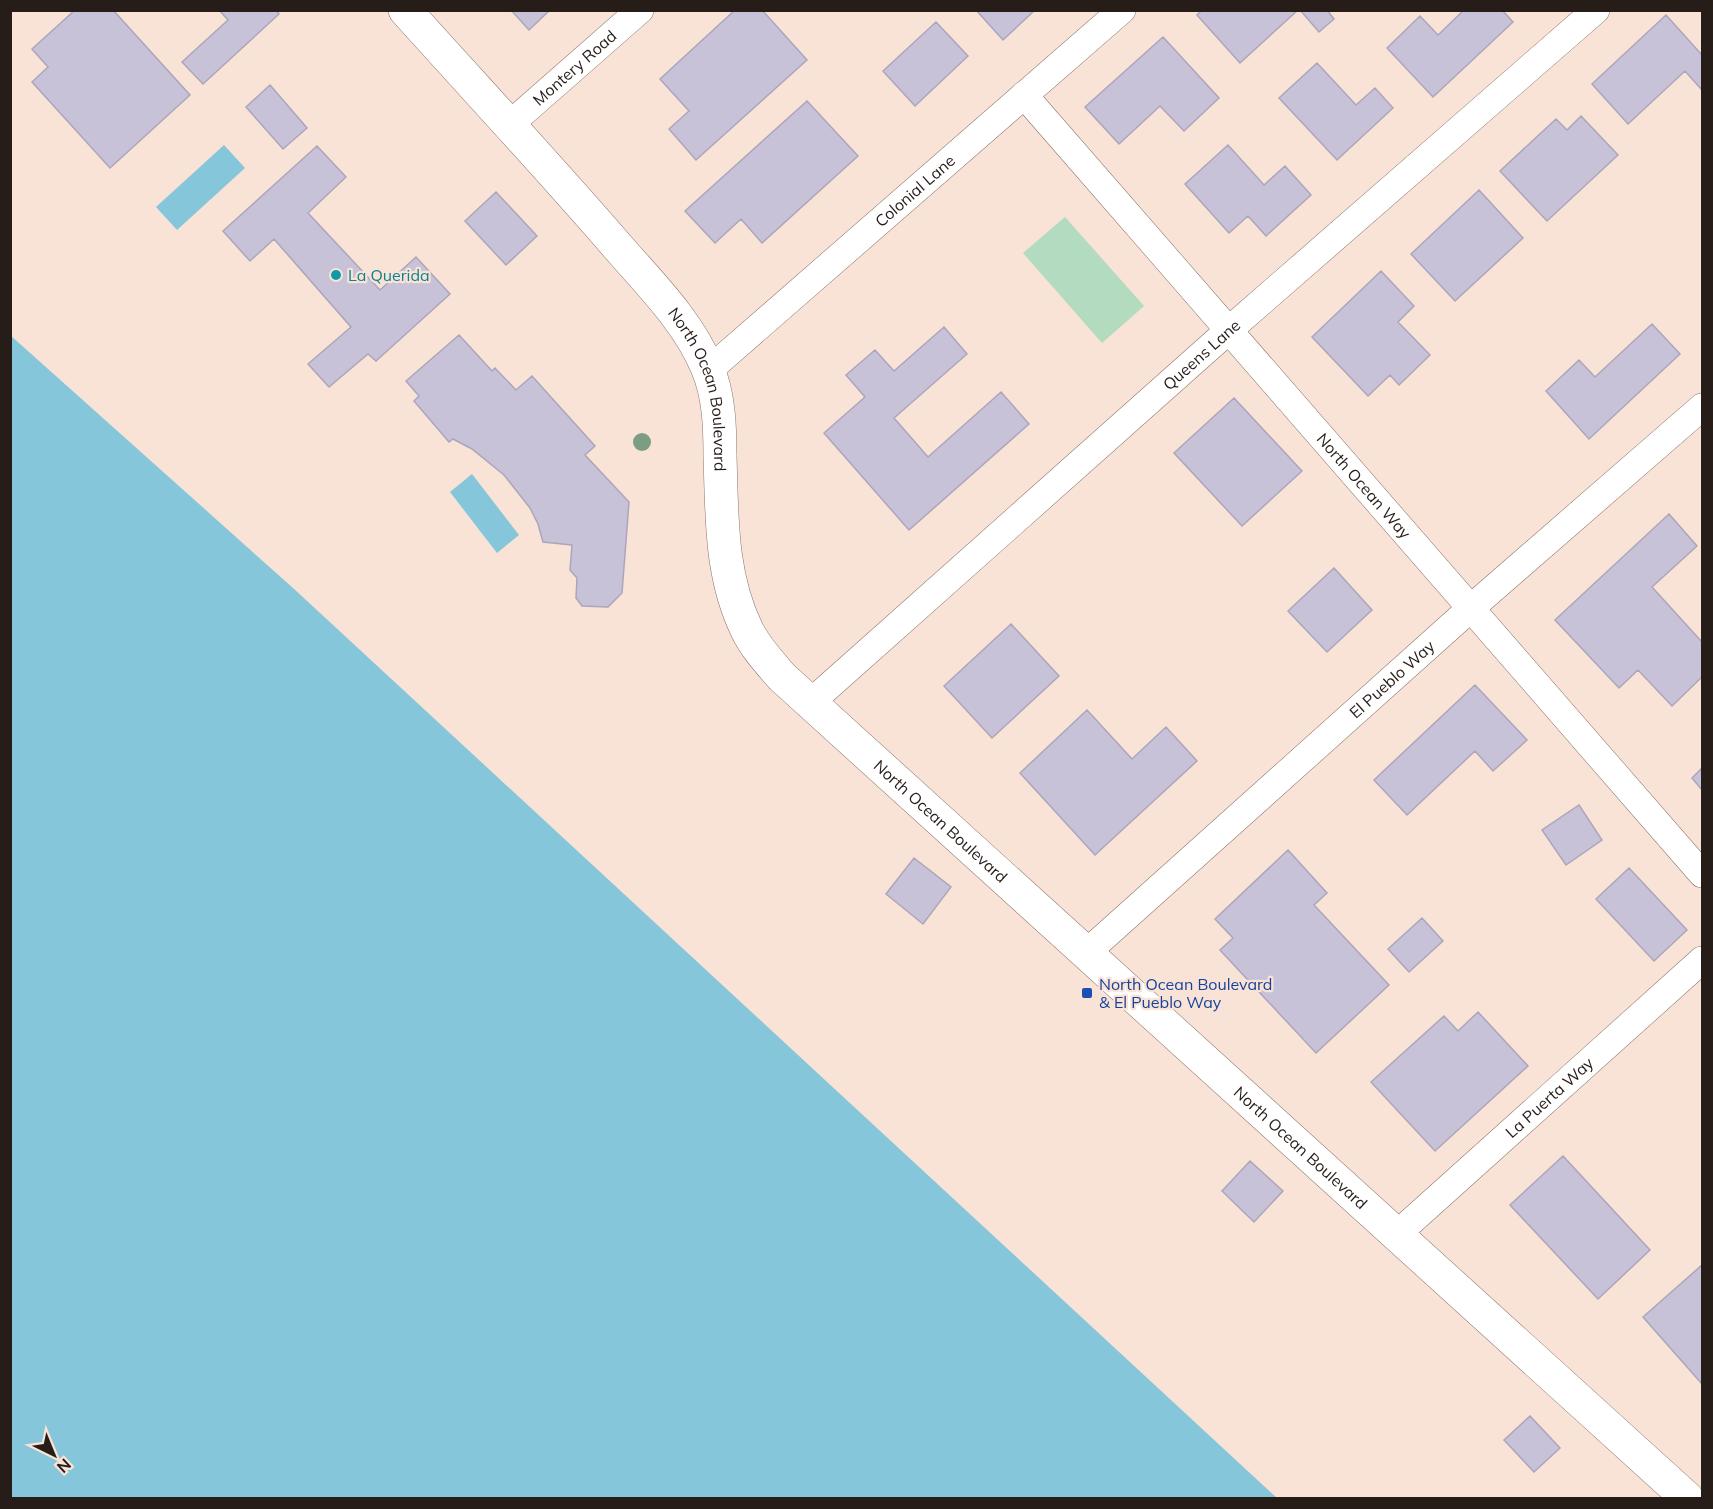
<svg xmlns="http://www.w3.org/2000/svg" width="1713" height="1509" viewBox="0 0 1713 1509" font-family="Mulish,sans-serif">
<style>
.green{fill:#b3dbc0}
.water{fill:#85c6da}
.building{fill:#c8c2d8;stroke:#aba6bb;stroke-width:1.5}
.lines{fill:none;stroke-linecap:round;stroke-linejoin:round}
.minor-casing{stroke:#8b766c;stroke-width:28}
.tertiary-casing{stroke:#8b766c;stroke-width:34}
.minor{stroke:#fff;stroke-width:27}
.tertiary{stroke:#fff;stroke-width:33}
.tree{fill:#7b9e82}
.culture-dot{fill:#0f9aa8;stroke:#f9e2d6;stroke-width:2}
.transit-dot{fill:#1a4fb4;stroke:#f9e2d6;stroke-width:2}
.labels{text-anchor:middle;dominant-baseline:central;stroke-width:4.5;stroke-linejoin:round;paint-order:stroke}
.street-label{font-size:16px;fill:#261d19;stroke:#f9e2d6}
.culture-label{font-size:16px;fill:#0d838f;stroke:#f9e2d6;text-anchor:start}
.transit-label{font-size:16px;fill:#164399;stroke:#f9e2d6;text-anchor:start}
</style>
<rect width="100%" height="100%" fill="#f9e2d6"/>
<!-- green -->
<path class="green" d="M 1065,217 L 1144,306 L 1102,343 L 1023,253 Z"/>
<!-- water -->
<path class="water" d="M 224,145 L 245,168 L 177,230 L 156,207 Z
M 10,335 L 293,588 L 1277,1498 L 11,1498 Z
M 472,474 L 519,535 L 497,553 L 450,492 Z"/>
<!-- building -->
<path class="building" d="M 75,10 L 113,10 L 190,95 L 110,168 L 32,82 L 48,67 L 32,49 Z
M 219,10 L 276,10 L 279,14 L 203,84 L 182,62 L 228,20 Z
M 511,10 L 550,10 L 529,30 Z
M 735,10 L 762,10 L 807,60 L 696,160 L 669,129 L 689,111 L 660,79 Z
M 976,10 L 1035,10 L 1003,40 Z
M 1202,10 L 1298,10 L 1240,63 L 1197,15 Z
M 1300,10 L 1327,10 L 1334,19 L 1319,32 Z
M 1464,10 L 1502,10 L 1513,22 L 1433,97 L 1387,48 L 1420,16 L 1438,35 Z
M 1666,15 L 1702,55 L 1702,90 L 1685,71 L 1628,124 L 1592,84 Z
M 936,22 L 968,56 L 915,106 L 883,71 Z
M 1163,37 L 1219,98 L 1184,131 L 1160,106 L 1119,144 L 1085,107 Z
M 1317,63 L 1356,105 L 1375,88 L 1393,108 L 1337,160 L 1279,98 Z
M 270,85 L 307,128 L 283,149 L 246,107 Z
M 807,101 L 858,156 L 762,243 L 741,219 L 715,243 L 685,211 Z
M 1581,116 L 1618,155 L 1547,221 L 1500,171 L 1556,119 L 1567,130 Z
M 1228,145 L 1264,185 L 1285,166 L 1311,195 L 1266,236 L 1248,216 L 1229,233 L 1185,184 Z
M 317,146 L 346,177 L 308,213 L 380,290 L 416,257 L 450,294 L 376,361 L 368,354 L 329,387 L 308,364 L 351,327 L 274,239 L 250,261 L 223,231 Z
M 1479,190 L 1523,238 L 1455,301 L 1411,254 Z
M 496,192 L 537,236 L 506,265 L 465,221 Z
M 1381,271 L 1414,306 L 1398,322 L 1430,355 L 1399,385 L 1390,375 L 1368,396 L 1312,337 Z
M 1652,324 L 1680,354 L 1589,439 L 1546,391 L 1579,360 L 1595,377 Z
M 944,327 L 967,354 L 894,418 L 928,457 L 1001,392 L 1029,424 L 909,530 L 824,433 L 865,397 L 846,375 L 875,350 L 894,371 Z
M 459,335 L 492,371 L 495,368 L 516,390 L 532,376 L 595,446 L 585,455 L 629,502 L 622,593 L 608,607 L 582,606 L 576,598 L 577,578 L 570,570 L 572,545 L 543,542 L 538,524 L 530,508 L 504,475 L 472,449 L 453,439 L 449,442 L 414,401 L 419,396 L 406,381 Z
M 1234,398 L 1302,471 L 1242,526 L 1174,453 Z
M 1669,514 L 1697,546 L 1652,587 L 1702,642 L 1702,677 L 1672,706 L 1638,670 L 1619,688 L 1555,620 Z
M 1334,568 L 1372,610 L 1327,652 L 1288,611 Z
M 1011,624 L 1059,676 L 992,738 L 944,686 Z
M 1475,685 L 1527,740 L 1493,771 L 1475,751 L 1407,815 L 1374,780 Z
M 1087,710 L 1132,759 L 1166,727 L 1197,761 L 1095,855 L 1020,773 Z
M 1702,768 L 1702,790 L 1692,778 Z
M 1579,805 L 1602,840 L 1566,865 L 1542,830 Z
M 1288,850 L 1327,893 L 1314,905 L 1389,985 L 1316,1053 L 1220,950 L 1233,938 L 1215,919 Z
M 914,858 L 951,887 L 923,924 L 886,894 Z
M 1629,868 L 1687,930 L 1654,961 L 1596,899 Z
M 1422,918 L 1443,941 L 1409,972 L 1388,949 Z
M 1478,1012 L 1528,1066 L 1435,1151 L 1371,1082 L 1444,1016 L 1458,1031 Z
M 1563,1156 L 1650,1250 L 1598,1299 L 1510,1205 Z
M 1250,1161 L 1283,1191 L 1254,1222 L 1222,1191 Z
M 1702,1265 L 1702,1384 L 1643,1317 Z
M 1530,1416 L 1560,1448 L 1534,1472 L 1504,1440 Z"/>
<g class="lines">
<!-- minor casing -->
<g class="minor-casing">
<g id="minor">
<path id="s1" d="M 1024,95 L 1702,874"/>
<path id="s2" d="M 509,125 L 640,10"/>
<path id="s3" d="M 709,370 L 1122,10"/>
<path id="s4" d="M 810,703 L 1229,330 L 1596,10"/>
<path id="s5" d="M 1085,954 L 1471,608 L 1702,407"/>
<path id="s6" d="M 1396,1235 L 1702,960"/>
</g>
</g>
<!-- tertiary casing -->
<g class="tertiary-casing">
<g id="tertiary">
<path id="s7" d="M 405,10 C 476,89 549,167 618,247 C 650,284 688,321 707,367 C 719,394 720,427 720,456 C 722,515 720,575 747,630 C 755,647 769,662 782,677 L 1687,1498"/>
</g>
</g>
<!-- minor -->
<use href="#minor" class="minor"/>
<!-- tertiary -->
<use href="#tertiary" class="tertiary"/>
</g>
<!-- trees -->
<circle class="tree" cx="642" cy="442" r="9"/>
<!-- markers -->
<circle class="culture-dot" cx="336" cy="275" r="6"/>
<rect class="transit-dot" x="1081" y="987" width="12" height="12" rx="3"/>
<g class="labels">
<!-- street labels -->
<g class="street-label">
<text stroke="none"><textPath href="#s2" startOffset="87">Montery Road</textPath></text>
<text stroke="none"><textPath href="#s3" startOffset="273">Colonial Lane</textPath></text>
<text stroke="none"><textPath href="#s4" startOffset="524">Queens Lane</textPath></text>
<text stroke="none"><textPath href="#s7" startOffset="488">North Ocean Boulevard</textPath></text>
<text stroke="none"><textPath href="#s1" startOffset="518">North Ocean Way</textPath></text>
<text stroke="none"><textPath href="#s5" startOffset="412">El Pueblo Way</textPath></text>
<text stroke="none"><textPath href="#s7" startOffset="1010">North Ocean Boulevard</textPath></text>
<text stroke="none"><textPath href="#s6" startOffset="206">La Puerta Way</textPath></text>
<text stroke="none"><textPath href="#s7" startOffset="1496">North Ocean Boulevard</textPath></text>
</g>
<!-- culture labels -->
<g class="culture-label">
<text x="348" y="275">La Querida</text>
</g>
<!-- transit labels -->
<g class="transit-label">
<text x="1099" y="984">North Ocean Boulevard<tspan x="1099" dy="18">&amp; El Pueblo Way</tspan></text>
</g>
</g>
<!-- border -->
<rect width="1713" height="1509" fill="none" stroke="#261d19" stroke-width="24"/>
<!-- north arrow -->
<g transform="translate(54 1455) rotate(137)" stroke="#f9e2d6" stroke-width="4.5" paint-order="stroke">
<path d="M0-4.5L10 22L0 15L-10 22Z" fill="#261d19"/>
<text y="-9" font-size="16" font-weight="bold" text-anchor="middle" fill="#261d19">N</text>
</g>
</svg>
